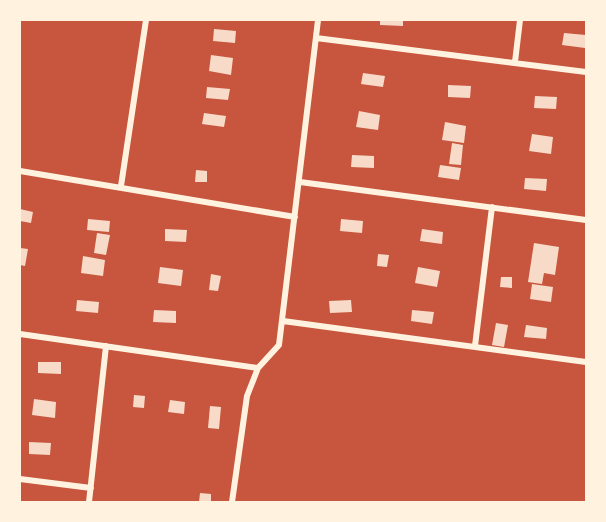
<svg xmlns="http://www.w3.org/2000/svg" width="606" height="522" viewBox="0 0 606 522" font-family="Merriweather,serif">
<style>
.building{fill:#f7dbc8}
.lines{fill:none;stroke-linecap:round;stroke-linejoin:round}
.minor{stroke:#fff3e0;stroke-width:6}
</style>
<rect width="100%" height="100%" fill="#c8553d"/>
<!-- building -->
<path class="building" d="M 380,20 L 403,20 L 403,26 L 380,25 Z
M 214,29 L 236,31 L 235,43 L 213,41 Z
M 564,33 L 586,35 L 585,48 L 562,45 Z
M 211,55 L 233,58 L 231,75 L 209,71 Z
M 363,73 L 385,76 L 383,87 L 361,84 Z
M 448,85 L 471,86 L 470,98 L 448,97 Z
M 207,87 L 230,89 L 228,100 L 206,98 Z
M 535,96 L 557,97 L 556,109 L 534,108 Z
M 359,111 L 380,115 L 378,130 L 356,127 Z
M 204,113 L 226,116 L 224,127 L 202,124 Z
M 445,122 L 466,126 L 464,143 L 442,140 Z
M 532,134 L 553,137 L 551,154 L 529,151 Z
M 452,143 L 463,145 L 461,165 L 449,164 Z
M 352,155 L 374,156 L 374,168 L 351,167 Z
M 440,165 L 461,168 L 459,180 L 438,177 Z
M 196,170 L 207,171 L 207,182 L 195,182 Z
M 525,178 L 547,179 L 546,191 L 524,189 Z
M 20,209 L 33,212 L 31,223 L 20,221 Z
M 88,219 L 110,221 L 109,232 L 87,230 Z
M 341,219 L 363,221 L 362,233 L 340,231 Z
M 165,229 L 187,230 L 186,242 L 165,241 Z
M 422,229 L 443,232 L 442,244 L 420,241 Z
M 97,233 L 110,235 L 106,255 L 94,253 Z
M 534,243 L 559,247 L 555,275 L 544,273 L 542,284 L 528,282 Z
M 20,248 L 28,249 L 25,266 L 20,265 Z
M 378,254 L 389,255 L 387,267 L 377,266 Z
M 83,256 L 105,260 L 103,276 L 81,273 Z
M 160,267 L 183,270 L 181,286 L 158,283 Z
M 418,267 L 440,271 L 437,287 L 415,283 Z
M 211,274 L 221,276 L 218,291 L 209,290 Z
M 501,277 L 512,277 L 512,288 L 500,287 Z
M 532,284 L 553,287 L 551,302 L 530,299 Z
M 77,300 L 99,302 L 98,313 L 76,311 Z
M 351,300 L 352,312 L 330,313 L 329,301 Z
M 154,310 L 176,311 L 176,323 L 153,322 Z
M 412,310 L 434,312 L 432,324 L 411,321 Z
M 496,323 L 508,325 L 504,347 L 492,345 Z
M 526,325 L 547,328 L 546,339 L 524,337 Z
M 38,362 L 61,362 L 61,374 L 38,373 Z
M 134,395 L 145,396 L 144,408 L 133,407 Z
M 34,399 L 56,402 L 55,418 L 32,415 Z
M 170,400 L 185,402 L 184,414 L 168,412 Z
M 210,406 L 221,407 L 219,429 L 208,428 Z
M 29,442 L 51,443 L 50,455 L 29,454 Z
M 200,493 L 211,494 L 211,502 L 199,502 Z"/>
<g class="lines">
<!-- minor -->
<path class="minor" d="M 316,38 L 586,72
M 515,62 L 520,20
M 20,171 L 295,217
M 300,182 L 586,220
M 121,186 L 146,20
M 283,321 L 586,362
M 20,334 L 258,368
M 475,346 L 492,207
M 20,479 L 91,488
M 89,502 L 106,346
M 232,502 L 247,396 L 258,368 L 279,345 L 318,20"/>
</g>
<!-- border -->
<rect width="606" height="522" fill="none" stroke="#fff3e0" stroke-width="42"/>
</svg>
